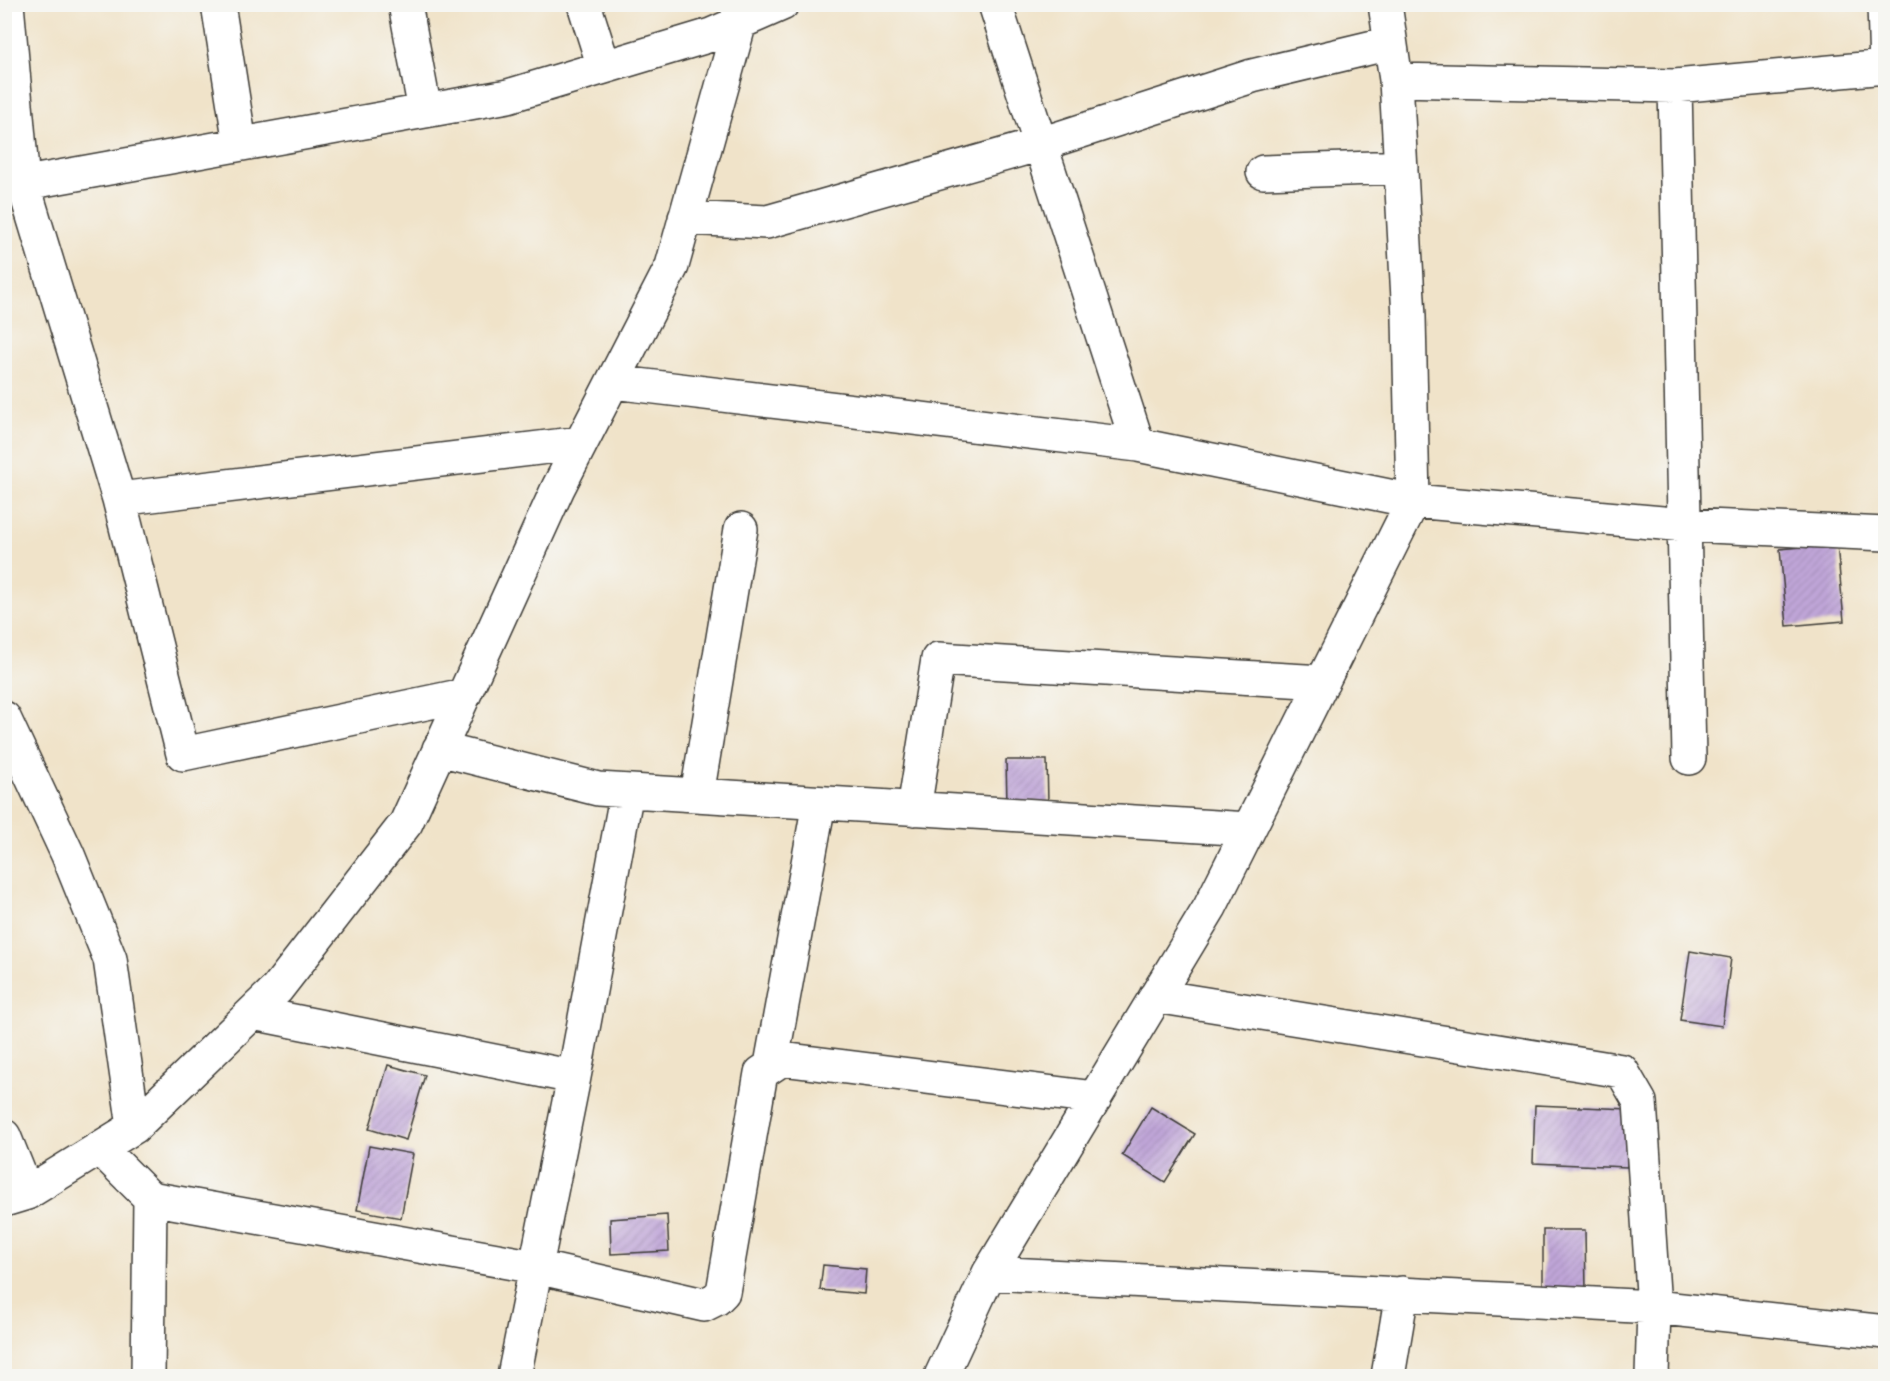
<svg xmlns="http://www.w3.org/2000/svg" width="1890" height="1381" viewBox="0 0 1890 1381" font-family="'Architects Daughter',sans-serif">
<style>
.building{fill:url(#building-hatch)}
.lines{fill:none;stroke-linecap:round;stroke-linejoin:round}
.minor-casing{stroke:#3c3a36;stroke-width:36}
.minor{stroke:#fff;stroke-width:33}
</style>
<defs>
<pattern id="building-hatch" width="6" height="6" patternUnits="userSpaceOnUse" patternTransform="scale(1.5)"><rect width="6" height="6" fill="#c0a6d8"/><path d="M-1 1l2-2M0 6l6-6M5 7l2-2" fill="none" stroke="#a48eb9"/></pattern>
</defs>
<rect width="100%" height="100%" fill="#f6f6f2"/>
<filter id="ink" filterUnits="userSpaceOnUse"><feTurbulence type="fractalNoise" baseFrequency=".0167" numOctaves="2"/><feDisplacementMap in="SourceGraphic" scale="12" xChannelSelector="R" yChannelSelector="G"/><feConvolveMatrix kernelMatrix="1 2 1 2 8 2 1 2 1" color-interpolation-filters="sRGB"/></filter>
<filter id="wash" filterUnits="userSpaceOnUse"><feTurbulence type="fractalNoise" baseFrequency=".008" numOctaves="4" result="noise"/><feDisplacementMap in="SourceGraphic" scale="24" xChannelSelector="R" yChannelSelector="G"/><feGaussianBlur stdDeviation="1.35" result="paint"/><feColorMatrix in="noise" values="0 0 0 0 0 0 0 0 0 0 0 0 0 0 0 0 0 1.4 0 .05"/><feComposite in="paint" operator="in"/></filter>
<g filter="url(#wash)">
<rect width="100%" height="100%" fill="#f0e3c9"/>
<g id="blocks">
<!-- building -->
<path class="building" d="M 1837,544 L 1844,621 L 1787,626 L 1780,549 Z
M 1006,760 L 1047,760 L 1048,802 L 1007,803 Z
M 1690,951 L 1731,958 L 1722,1026 L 1680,1020 Z
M 388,1065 L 425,1075 L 406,1140 L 369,1129 Z
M 1535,1105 L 1629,1109 L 1627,1167 L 1533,1163 Z
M 1151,1107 L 1195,1134 L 1165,1182 L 1122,1155 Z
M 369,1146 L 413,1154 L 401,1218 L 357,1210 Z
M 667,1215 L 669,1251 L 611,1254 L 610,1219 Z
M 1543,1230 L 1585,1230 L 1586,1293 L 1543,1293 Z
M 823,1265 L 866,1269 L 864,1294 L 820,1290 Z"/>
</g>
</g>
<g filter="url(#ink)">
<use href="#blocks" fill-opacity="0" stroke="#3c3a36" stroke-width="1.5"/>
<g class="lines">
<!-- minor casing -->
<g class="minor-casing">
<path id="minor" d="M 7,4 L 23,183 L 119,499 L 183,754 L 464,695
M 218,4 L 240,144
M 405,4 L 425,111
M 584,4 L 604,67
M 995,4 L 1138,445
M 1884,4 L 1886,69
M 1396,80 L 1675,86 L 1885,67
M 1675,86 L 1689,758
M 1263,172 L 1401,167
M 4,187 L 508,96 L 711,35 L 782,4
M 685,218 L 767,222 L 1041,144 L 1252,76 L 1390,43
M 613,382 L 1138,445 L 1413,501 L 1685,525 L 1886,534
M 119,499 L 581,443
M 4,718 L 68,855 L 110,959 L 134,1127
M 439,749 L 598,789 L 1249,829
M 697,795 L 741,529
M 914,809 L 938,659 L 1323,682
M 1156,996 L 1622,1071 L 1640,1102 L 1654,1307 L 1652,1376
M 253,1013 L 574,1077 L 627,791
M 771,1065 L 819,803
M 4,1136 L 27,1193
M 100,1148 L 150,1198 L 536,1267 L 704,1305 L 716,1299 L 723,1292 L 761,1073 L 782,1059 L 1095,1098
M 4,1200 L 27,1193 L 134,1127 L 277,989 L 406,823 L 558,488 L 672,266 L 740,22 L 737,4
M 989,1273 L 1654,1307 L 1886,1332
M 148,1376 L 150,1198
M 514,1376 L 574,1077
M 941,1376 L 989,1273 L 1210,907 L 1413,501 L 1409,317 L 1396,80 L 1385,4
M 1388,1376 L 1402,1293"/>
</g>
<!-- minor -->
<use href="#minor" class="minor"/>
</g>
</g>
<!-- margin -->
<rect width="1890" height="1381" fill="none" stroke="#f6f6f2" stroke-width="24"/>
</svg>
